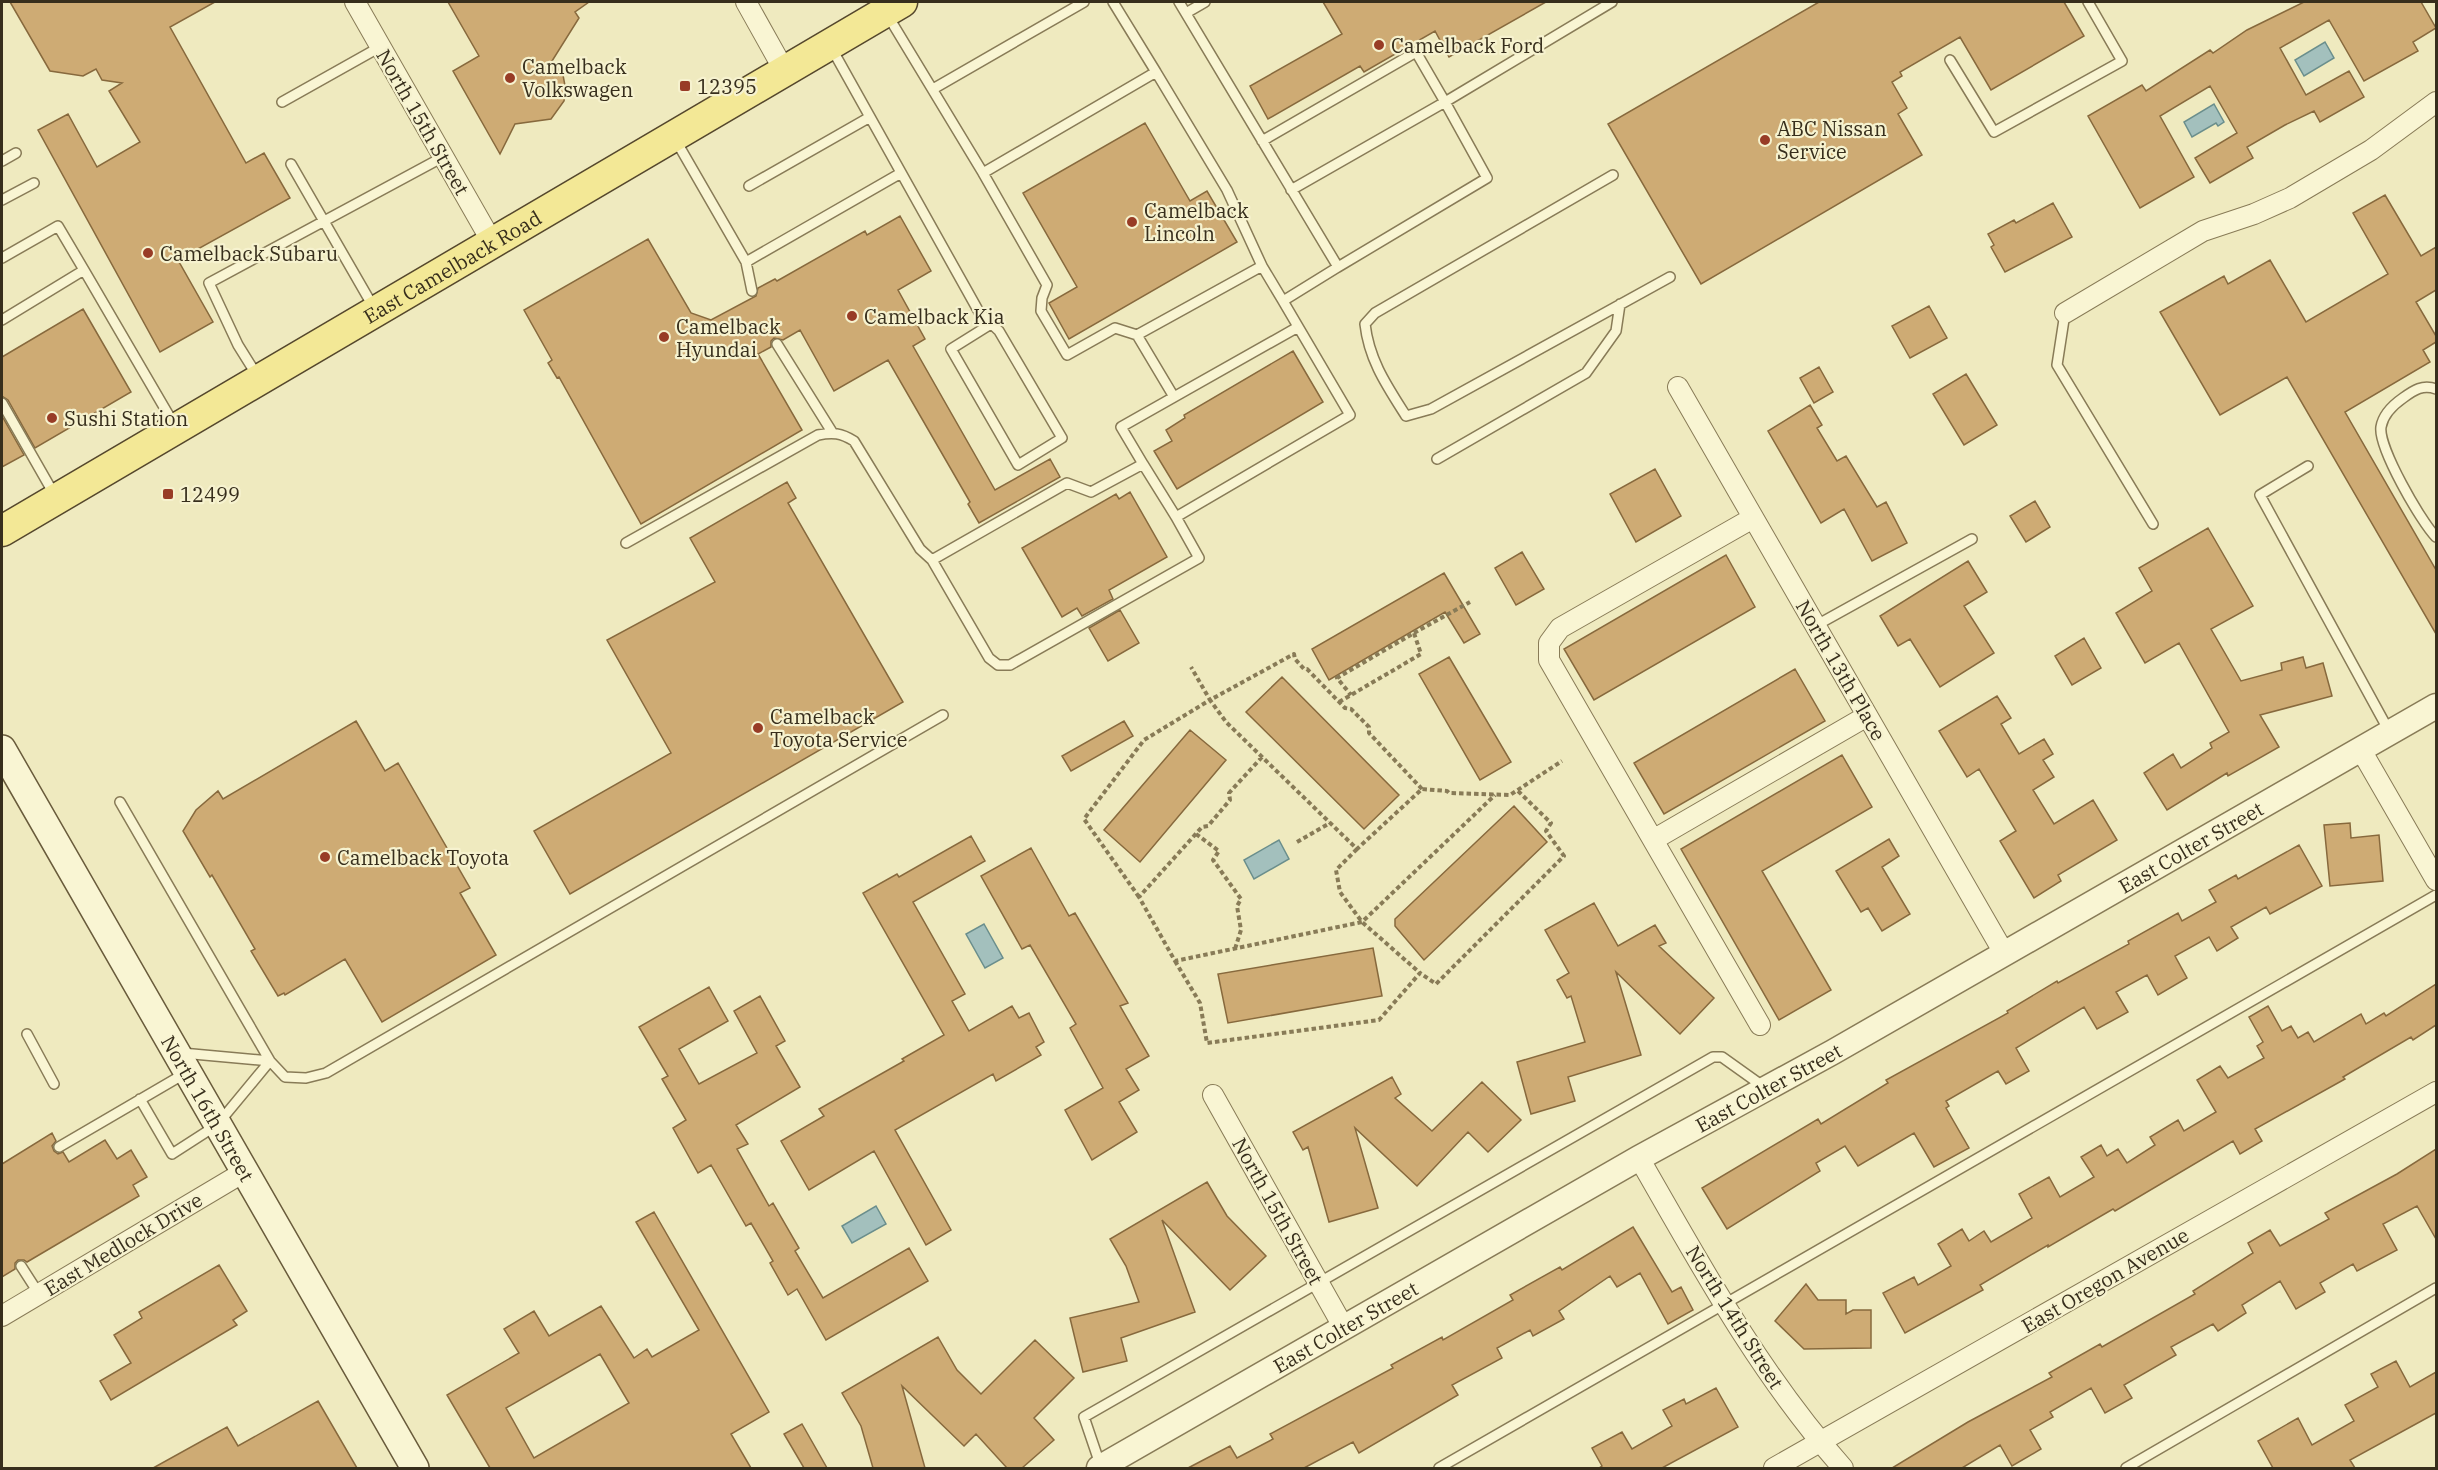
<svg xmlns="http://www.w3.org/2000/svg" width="2438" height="1470" viewBox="0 0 2438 1470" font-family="'IBM Plex Serif',serif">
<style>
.water{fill:#a3c0bd;stroke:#6a8e8c;stroke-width:1.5}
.building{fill:#ceab74;stroke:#87693d;stroke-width:1.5;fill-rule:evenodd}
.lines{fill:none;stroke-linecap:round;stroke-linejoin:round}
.service-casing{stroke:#887b57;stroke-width:12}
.minor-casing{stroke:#887b57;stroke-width:22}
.tertiary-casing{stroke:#887b57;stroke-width:27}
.secondary-casing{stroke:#695b3b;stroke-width:30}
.primary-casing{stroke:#55472c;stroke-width:33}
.path{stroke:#887b57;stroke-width:4;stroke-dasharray:4.5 3;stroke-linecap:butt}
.service{stroke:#f9f5d3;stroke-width:9}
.minor{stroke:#f9f5d3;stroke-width:20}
.tertiary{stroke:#f9f5d3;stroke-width:24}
.secondary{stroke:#f9f5d3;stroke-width:27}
.primary{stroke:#f3e896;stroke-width:30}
.poi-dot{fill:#983c26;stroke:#f6f2cf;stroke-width:2}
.labels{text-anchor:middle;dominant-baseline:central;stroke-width:4.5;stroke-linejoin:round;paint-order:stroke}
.poi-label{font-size:20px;fill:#372e1c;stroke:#f6f2cf;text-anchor:start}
.street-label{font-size:20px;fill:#372e1c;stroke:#f6f2cf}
</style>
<rect width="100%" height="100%" fill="#efeabf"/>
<!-- water -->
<path class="water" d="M 2325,42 L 2334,58 L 2304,76 L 2295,60 Z
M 2214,104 L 2224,122 L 2218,126 L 2216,123 L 2192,137 L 2184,122 Z
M 1279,840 L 1289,859 L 1254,879 L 1244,860 Z
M 984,924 L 1003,958 L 985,968 L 966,934 Z
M 876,1206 L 886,1224 L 852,1243 L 842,1226 Z"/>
<!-- building -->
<path class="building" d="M 10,2 L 215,2 L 170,27 L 246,163 L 264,153 L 290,198 L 178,260 L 213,322 L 160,352 L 38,130 L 68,114 L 97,167 L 140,142 L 109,91 L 122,83 L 102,80 L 96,69 L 83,76 L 50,71 Z
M 448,2 L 589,2 L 575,12 L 579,18 L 552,61 L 563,75 L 566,91 L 564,101 L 551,119 L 515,124 L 500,154 L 453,71 L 479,56 Z
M 1323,2 L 1546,2 L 1449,57 L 1435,31 L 1364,72 L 1360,66 L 1268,119 L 1250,86 L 1342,34 Z
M 1819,2 L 2064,2 L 2084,36 L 1991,90 L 1960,37 L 1900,72 L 1902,76 L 1892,82 L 1907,108 L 1898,114 L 1922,155 L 1701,284 L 1608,124 Z
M 2304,2 L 2421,2 L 2436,28 L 2413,42 L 2418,51 L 2364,81 L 2329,20 L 2280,48 L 2306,95 L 2349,71 L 2364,97 L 2320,122 L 2314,111 L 2285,125 L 2247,147 L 2253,158 L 2210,183 L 2195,158 L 2237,133 L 2210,86 L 2160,116 L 2194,177 L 2140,208 L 2088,116 L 2142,85 L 2146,91 L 2210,50 L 2213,53 L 2247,30 Z
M 1145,123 L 1190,201 L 1207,191 L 1237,242 L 1069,339 L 1049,303 L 1077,287 L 1023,193 Z
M 2385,195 L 2421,256 L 2436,247 L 2436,290 L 2416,302 L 2436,336 L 2436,342 L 2423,350 L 2430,362 L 2345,412 L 2436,570 L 2436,634 L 2287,377 L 2220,415 L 2160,312 L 2224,276 L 2228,284 L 2270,260 L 2306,322 L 2388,274 L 2353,213 Z
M 2053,203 L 2072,237 L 2005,272 L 1991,247 L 1994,245 L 1988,234 L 2014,220 L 2016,223 Z
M 900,216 L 931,271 L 898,290 L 925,339 L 913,346 L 995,490 L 1050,459 L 1060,477 L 979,523 L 968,504 L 970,502 L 888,360 L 834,391 L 800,330 L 783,340 L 774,338 L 771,341 L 771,347 L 758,354 L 802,430 L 641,524 L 559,377 L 557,378 L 548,363 L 552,360 L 524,310 L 648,239 L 691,313 L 711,320 L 756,296 L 758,288 L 775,279 L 777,281 L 865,231 L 867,235 Z
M 1929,306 L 1947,338 L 1910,358 L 1892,326 Z
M 83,309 L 131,392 L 35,448 L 8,400 L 2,396 L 2,357 Z
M 1293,351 L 1323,402 L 1177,489 L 1154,451 L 1172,441 L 1166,430 L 1185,418 L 1184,415 Z
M 1819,367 L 1833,392 L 1814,403 L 1800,378 Z
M 1966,374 L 1997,425 L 1964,445 L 1933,394 Z
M 1810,405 L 1822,425 L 1817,428 L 1837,461 L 1846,456 L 1877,507 L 1886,502 L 1907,543 L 1872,561 L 1844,509 L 1821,523 L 1768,431 Z
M 2,416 L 24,455 L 2,467 Z
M 1655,469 L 1681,516 L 1636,542 L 1610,494 Z
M 787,482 L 796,498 L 788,503 L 903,702 L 570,894 L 534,831 L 671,753 L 607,640 L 715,582 L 690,538 Z
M 1130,492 L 1167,557 L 1109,590 L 1113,599 L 1082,616 L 1077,608 L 1062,617 L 1022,548 L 1116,494 L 1119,499 Z
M 2035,501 L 2050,527 L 2026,542 L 2010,516 Z
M 2208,528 L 2253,606 L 2211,629 L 2241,681 L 2282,670 L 2281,663 L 2303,657 L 2306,668 L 2323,663 L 2332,696 L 2260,715 L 2279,747 L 2228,776 L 2227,773 L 2167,810 L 2144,773 L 2173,754 L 2181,768 L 2212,748 L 2210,743 L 2229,732 L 2179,643 L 2145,663 L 2116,613 L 2152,591 L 2139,568 Z
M 1522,552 L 1544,589 L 1516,605 L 1495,568 Z
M 1726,555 L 1755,607 L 1594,700 L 1564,649 Z
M 1968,561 L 1987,592 L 1964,606 L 1994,653 L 1940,687 L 1910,639 L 1898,646 L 1880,616 Z
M 1444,573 L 1480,634 L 1464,643 L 1445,612 L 1329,680 L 1312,649 Z
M 1120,610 L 1139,643 L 1108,661 L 1089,628 Z
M 2084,638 L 2101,668 L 2072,685 L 2055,656 Z
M 1449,657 L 1511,762 L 1480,780 L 1419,674 Z
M 1795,669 L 1825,721 L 1664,814 L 1634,763 Z
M 1282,677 L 1399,795 L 1364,829 L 1246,712 Z
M 1997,696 L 2011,718 L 2001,724 L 2019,754 L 2044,739 L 2053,754 L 2043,760 L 2054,777 L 2033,790 L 2054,824 L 2093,800 L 2117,840 L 2058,875 L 2061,881 L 2034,898 L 2000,841 L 2016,831 L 1979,769 L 1967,777 L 1939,731 Z
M 356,721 L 385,771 L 398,763 L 470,888 L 460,893 L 496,955 L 382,1022 L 345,959 L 285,995 L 284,993 L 278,996 L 251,951 L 255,949 L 212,875 L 210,877 L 183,831 L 196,810 L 218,791 L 223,799 Z
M 1124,721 L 1133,736 L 1071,771 L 1062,756 Z
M 1190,730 L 1226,760 L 1140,862 L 1104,830 Z
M 1842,755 L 1872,807 L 1762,871 L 1831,990 L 1779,1020 L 1681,849 Z
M 1514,806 L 1547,842 L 1424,960 L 1395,926 L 1395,919 Z
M 2350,823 L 2351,838 L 2379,835 L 2383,881 L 2330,886 L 2324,825 Z
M 971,836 L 985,861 L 913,902 L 965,994 L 952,1001 L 969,1031 L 1012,1006 L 1019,1018 L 1029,1013 L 1044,1042 L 1036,1047 L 1041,1055 L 996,1081 L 993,1074 L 895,1130 L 951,1230 L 926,1245 L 874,1151 L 809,1190 L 781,1141 L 824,1116 L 819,1109 L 904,1061 L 902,1059 L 944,1035 L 863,893 L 897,874 L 899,877 Z
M 1889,839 L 1899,856 L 1882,867 L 1910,914 L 1882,931 L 1868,908 L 1861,912 L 1836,871 Z
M 2299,845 L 2322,886 L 2270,914 L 2266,907 L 2231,927 L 2238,938 L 2217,951 L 2209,937 L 2175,956 L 2187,978 L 2158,995 L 2147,975 L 2116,992 L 2128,1012 L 2097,1029 L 2084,1007 L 2016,1048 L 2029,1071 L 2006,1084 L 1998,1071 L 1946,1101 L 1949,1106 L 1946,1108 L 1969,1148 L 1934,1167 L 1914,1133 L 1858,1166 L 1845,1146 L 1816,1163 L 1820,1171 L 1727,1229 L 1702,1188 L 1818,1119 L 1821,1124 L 1888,1083 L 1886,1080 L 2008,1013 L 2007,1011 L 2057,981 L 2058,983 L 2129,944 L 2128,941 L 2178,913 L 2182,921 L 2216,902 L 2209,890 L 2236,875 L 2238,879 Z
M 1031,848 L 1069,916 L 1075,913 L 1128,1003 L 1120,1006 L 1149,1056 L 1126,1069 L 1139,1090 L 1119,1102 L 1137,1132 L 1092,1160 L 1065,1110 L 1103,1088 L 1070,1028 L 1076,1024 L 1030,945 L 1022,949 L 981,876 Z
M 1594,903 L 1618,946 L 1655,925 L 1666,943 L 1659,946 L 1714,998 L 1680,1034 L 1616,972 L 1641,1055 L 1568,1077 L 1575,1101 L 1531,1114 L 1517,1062 L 1585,1042 L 1571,996 L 1567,998 L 1557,980 L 1569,973 L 1545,930 Z
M 1373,948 L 1382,996 L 1228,1023 L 1218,974 Z
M 2436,984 L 2436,1025 L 2413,1040 L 2411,1037 L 2343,1077 L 2345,1079 L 2255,1129 L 2262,1141 L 2240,1154 L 2233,1141 L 2115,1211 L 2113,1209 L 2048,1247 L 2048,1245 L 1980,1285 L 1983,1290 L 1905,1333 L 1883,1293 L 1914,1277 L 1918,1285 L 1951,1266 L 1938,1244 L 1962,1229 L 1969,1241 L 1984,1231 L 1991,1242 L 2032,1218 L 2019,1194 L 2049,1177 L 2060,1197 L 2094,1177 L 2081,1157 L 2101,1145 L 2107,1156 L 2118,1149 L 2127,1163 L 2155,1145 L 2150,1137 L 2178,1120 L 2184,1131 L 2216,1112 L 2197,1080 L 2220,1066 L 2228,1078 L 2264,1058 L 2257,1046 L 2263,1042 L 2249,1017 L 2268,1006 L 2282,1031 L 2291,1026 L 2298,1038 L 2308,1032 L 2314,1042 L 2361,1014 L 2366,1024 L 2384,1013 L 2386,1016 Z
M 709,987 L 728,1021 L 679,1049 L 699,1084 L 757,1053 L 734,1011 L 760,996 L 785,1041 L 776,1046 L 800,1087 L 736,1125 L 748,1144 L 737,1149 L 769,1206 L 773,1203 L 799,1248 L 795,1251 L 823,1298 L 909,1248 L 928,1281 L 826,1340 L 797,1289 L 788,1295 L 770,1263 L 773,1261 L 751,1223 L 746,1226 L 711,1165 L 698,1173 L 673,1128 L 686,1120 L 662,1079 L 668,1076 L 639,1027 Z
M 1392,1077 L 1401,1094 L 1395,1098 L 1432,1131 L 1482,1082 L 1521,1120 L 1488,1152 L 1468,1132 L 1417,1186 L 1355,1128 L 1378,1208 L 1329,1222 L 1308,1147 L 1303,1150 L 1293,1132 Z
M 52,1133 L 56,1141 L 52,1146 L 54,1151 L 58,1154 L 63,1152 L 69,1162 L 105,1140 L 117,1159 L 131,1150 L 147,1177 L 133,1185 L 139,1196 L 27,1262 L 24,1260 L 18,1260 L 15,1263 L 15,1269 L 2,1277 L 2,1164 Z
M 2436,1149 L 2436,1239 L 2417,1206 L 2383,1224 L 2397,1250 L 2357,1271 L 2353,1264 L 2320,1283 L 2325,1292 L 2296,1309 L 2280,1281 L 2242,1305 L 2246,1313 L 2218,1331 L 2213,1324 L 2171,1347 L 2176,1355 L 2124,1385 L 2132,1398 L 2105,1413 L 2091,1388 L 2050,1412 L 2053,1417 L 2030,1430 L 2041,1449 L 2012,1466 L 2000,1445 L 1962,1468 L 1892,1468 L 1968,1422 L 2052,1377 L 2049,1373 L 2100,1344 L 2102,1347 L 2195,1294 L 2193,1291 L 2253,1253 L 2248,1243 L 2270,1230 L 2280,1246 L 2329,1219 L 2325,1213 L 2397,1174 Z
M 1207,1182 L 1227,1216 L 1266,1256 L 1230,1290 L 1162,1220 L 1195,1312 L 1121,1338 L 1127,1361 L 1083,1372 L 1070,1318 L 1139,1302 L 1126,1266 L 1110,1239 Z
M 654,1212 L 769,1412 L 731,1434 L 751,1468 L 490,1468 L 447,1395 L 519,1353 L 504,1329 L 534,1311 L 549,1336 L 601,1306 L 634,1358 L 647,1349 L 652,1357 L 699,1330 L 636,1222 ZM 600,1354 L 629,1403 L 534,1458 L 506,1408 Z
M 1633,1227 L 1672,1292 L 1681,1287 L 1693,1310 L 1668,1324 L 1640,1273 L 1617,1287 L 1610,1276 L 1559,1311 L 1564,1319 L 1533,1336 L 1530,1330 L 1497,1348 L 1502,1358 L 1452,1385 L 1458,1395 L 1359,1453 L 1353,1442 L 1304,1468 L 1188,1468 L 1230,1446 L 1237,1458 L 1273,1439 L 1270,1434 L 1393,1368 L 1391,1365 L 1442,1337 L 1443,1340 L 1513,1300 L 1510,1295 L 1560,1267 L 1562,1270 Z
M 219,1265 L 247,1311 L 233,1320 L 237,1325 L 111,1400 L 100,1381 L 131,1363 L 114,1335 L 142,1318 L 139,1312 Z
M 1806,1284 L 1818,1300 L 1846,1300 L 1846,1314 L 1853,1310 L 1871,1310 L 1871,1348 L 1804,1349 L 1775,1321 Z
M 938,1337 L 957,1370 L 981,1394 L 1035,1340 L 1074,1378 L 1034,1418 L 1054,1440 L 1022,1468 L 1007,1468 L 976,1434 L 964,1446 L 902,1386 L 925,1468 L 873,1468 L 861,1426 L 842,1393 Z
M 2396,1361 L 2410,1387 L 2436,1372 L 2436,1413 L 2350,1460 L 2355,1468 L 2273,1468 L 2258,1441 L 2298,1418 L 2312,1445 L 2354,1421 L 2345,1405 L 2378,1387 L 2371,1374 Z
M 1716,1388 L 1738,1427 L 1662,1468 L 1599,1468 L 1602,1466 L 1592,1448 L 1622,1432 L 1632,1449 L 1672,1426 L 1663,1410 L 1684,1399 L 1686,1404 Z
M 318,1401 L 357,1468 L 153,1468 L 227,1427 L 238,1446 Z
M 802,1424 L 827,1468 L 804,1468 L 784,1434 Z"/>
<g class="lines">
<!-- service casing -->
<g class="service-casing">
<path id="service" d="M 1179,2 L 1338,267 L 1487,178 L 1445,102 L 1612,2
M 1186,13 L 1205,2
M 888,16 L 983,173 L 1156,72 L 1113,2
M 832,49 L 979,312 L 999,331 L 1062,438 L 1018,465 L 951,349 L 991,324
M 1950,60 L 1994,132 L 2122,61 L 2088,2
M 1156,72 L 1227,190 L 1262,266
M 933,89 L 1084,2
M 282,102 L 380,47
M 675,139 L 746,262 L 901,173
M 1262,141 L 1416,52 L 1445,102 L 1291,190
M 2,161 L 16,153
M 291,164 L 374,308
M 983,173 L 1047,285 L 1042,298 L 1041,311 L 1067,355 L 1115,328 L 1137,335
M 1613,175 L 1375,313 L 1365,324 C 1369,360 1387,386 1406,416 L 1431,409 L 1670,277
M 749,186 L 870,117
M 2,200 L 34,183
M 2,258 L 58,226 L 84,270
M 746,262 L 752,291
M 2065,313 L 2057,365 L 2153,524
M 2,320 L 84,270 L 175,426
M 777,344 L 832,432
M 258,377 L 238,345 L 209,283 L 443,157
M 2436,389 C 2423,384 2414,390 2403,398 C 2393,405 2383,415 2381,427 C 2378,447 2421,522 2436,537
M 1174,397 L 1298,327
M 2,403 L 54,494
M 1437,459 L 1586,373 L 1616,331 L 1620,304
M 1143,464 L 1176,517
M 2308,466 L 2260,495 L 2389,731
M 626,543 L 818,435 C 833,432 841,433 854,441 L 920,549 L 932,560 L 989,658 L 998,665 L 1010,665 L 1199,558 L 1176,517 L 1350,415 L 1283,301 L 1338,267
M 932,560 L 1067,483 L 1091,492 L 1143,464 L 1121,427 L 1174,397 L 1137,335 L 1262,266 L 1283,301
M 1815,626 L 1972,539
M 120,802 L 270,1061 L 285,1077 L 306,1078 L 326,1073 L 943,715
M 27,1034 L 54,1084
M 182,1053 L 270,1061
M 140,1099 L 172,1154 L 217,1125 L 270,1061
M 59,1147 L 184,1074
M 21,1266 L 39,1294
M 1101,1467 L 1084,1417 L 1713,1057 L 1722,1057 L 1764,1087
M 1439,1468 L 2436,895
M 2126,1468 L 2436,1288"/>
</g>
<!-- minor casing -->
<g class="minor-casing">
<path id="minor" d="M 355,2 L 492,242
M 746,2 L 784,70
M 2065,313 L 2203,231 L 2254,214 L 2290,198 L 2371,150 L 2436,102
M 1678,387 L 2004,953
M 1753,518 L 1560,628 L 1549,643 L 1549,660 L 1653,840 L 1867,716
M 2361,750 L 2436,880
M 1653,840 L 1760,1025
M 1213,1095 L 1344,1328
M 1639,1158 C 1701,1266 1760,1375 1843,1468
M 2,1316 L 244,1172
M 1774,1468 L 2436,1092"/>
</g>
<!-- tertiary casing -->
<g class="tertiary-casing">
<g id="tertiary">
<path id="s1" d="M 1099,1468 L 1639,1158 L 1833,1052 L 2436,706"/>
</g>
</g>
<!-- secondary casing -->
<g class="secondary-casing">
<g id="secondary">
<path id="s2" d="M 2,749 L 415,1468"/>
</g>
</g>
<!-- primary casing -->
<g class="primary-casing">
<g id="primary">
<path id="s3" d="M 2,531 L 902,2"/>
</g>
</g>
<!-- path -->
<path class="path" d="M 1414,633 L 1470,602
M 1339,702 L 1421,654 L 1414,633 L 1337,678 L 1351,695
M 1262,757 L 1229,793 L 1230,800 L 1208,826 L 1202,827 L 1139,897 L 1175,961 L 1362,922 L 1495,795
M 1422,789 L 1369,733 L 1369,727 L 1351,709 L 1345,708 L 1307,669 L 1304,669 L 1295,659 L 1294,654 L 1210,700 L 1226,722 L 1357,849 L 1422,789 L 1447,791 L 1449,793 L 1510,795 L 1562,761
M 1196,834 L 1219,851 L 1213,860 L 1241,899 L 1237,906 L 1241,930 L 1235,949
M 1297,842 L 1330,823
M 1357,849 L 1336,870 L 1340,892 L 1362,922 L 1420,973
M 1139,897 L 1084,819 L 1144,740 L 1210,700 L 1191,667
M 1175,961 L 1200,1003 L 1207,1043 L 1379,1020 L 1420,973 L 1436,984 L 1564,856 L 1546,831 L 1551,823 L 1517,790"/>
<!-- service -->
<use href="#service" class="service"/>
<!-- minor -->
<use href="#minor" class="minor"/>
<!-- tertiary -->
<use href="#tertiary" class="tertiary"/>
<!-- secondary -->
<use href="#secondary" class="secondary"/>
<!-- primary -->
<use href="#primary" class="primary"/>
</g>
<!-- markers -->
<g class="poi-dot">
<circle cx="1379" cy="45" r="6"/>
<circle cx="510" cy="78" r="6"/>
<rect x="679" y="80" width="12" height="12" rx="3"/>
<circle cx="1765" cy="140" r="6"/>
<circle cx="1132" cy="222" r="6"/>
<circle cx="148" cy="253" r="6"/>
<circle cx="852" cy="316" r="6"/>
<circle cx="664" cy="337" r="6"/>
<circle cx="52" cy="418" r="6"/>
<rect x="162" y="488" width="12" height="12" rx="3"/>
<circle cx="758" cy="728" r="6"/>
<circle cx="325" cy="857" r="6"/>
</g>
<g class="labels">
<!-- poi labels -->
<g class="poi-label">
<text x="1391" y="45">Camelback Ford</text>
<text x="522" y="66">Camelback<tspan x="522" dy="23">Volkswagen</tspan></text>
<text x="697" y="86">12395</text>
<text x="1777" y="128">ABC Nissan<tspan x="1777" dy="23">Service</tspan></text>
<text x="1144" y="210">Camelback<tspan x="1144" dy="23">Lincoln</tspan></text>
<text x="160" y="253">Camelback Subaru</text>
<text x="864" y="316">Camelback Kia</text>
<text x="676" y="326">Camelback<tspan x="676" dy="23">Hyundai</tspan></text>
<text x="64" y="418">Sushi Station</text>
<text x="180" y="494">12499</text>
<text x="770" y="716">Camelback<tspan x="770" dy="23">Toyota Service</tspan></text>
<text x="337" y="857">Camelback Toyota</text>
</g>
<!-- street labels -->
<g class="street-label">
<text transform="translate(423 122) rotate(60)">North 15th Street</text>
<text stroke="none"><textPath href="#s3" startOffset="522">East Camelback Road</textPath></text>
<text transform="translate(1841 670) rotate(60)">North 13th Place</text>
<text stroke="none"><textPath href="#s1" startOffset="1256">East Colter Street</textPath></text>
<text stroke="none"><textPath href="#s1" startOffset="770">East Colter Street</textPath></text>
<text stroke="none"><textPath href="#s2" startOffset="414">North 16th Street</textPath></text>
<text transform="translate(1278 1211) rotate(61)">North 15th Street</text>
<text transform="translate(123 1244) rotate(-31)">East Medlock Drive</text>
<text transform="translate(2105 1280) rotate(-30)">East Oregon Avenue</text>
<text transform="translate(1735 1317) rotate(58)">North 14th Street</text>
<text stroke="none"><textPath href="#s1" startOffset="284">East Colter Street</textPath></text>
</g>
</g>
<!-- border -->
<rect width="2438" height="1470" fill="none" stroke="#372e1c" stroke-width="6"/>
</svg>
